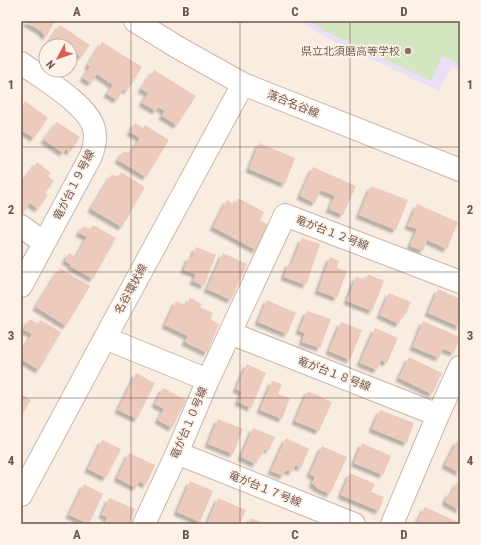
<svg xmlns="http://www.w3.org/2000/svg" width="481" height="545" viewBox="0 0 481 545" font-family="'Roboto Condensed','Noto Sans JP',sans-serif">
<style>
.education{fill:#ebdff5}
.green{fill:#d4e5c2}
.building{fill:#eccabc;filter:url(#shadow)}
.lines{fill:none;stroke-linecap:round;stroke-linejoin:round}
.street-casing{stroke:#c8b4aa;stroke-width:24}
.secondary-casing{stroke:#ceb6aa;stroke-width:24}
.street{stroke:#fff;stroke-width:22}
.secondary{stroke:#fff;stroke-width:22}
.grid{fill:none;stroke:#6e544b;stroke-width:1;stroke-opacity:0.55}
.education-dot{fill:#8d6e63;stroke:#fdf2e7;stroke-width:1.5}
.labels{text-anchor:middle;dominant-baseline:central;stroke-width:3.5;stroke-linejoin:round;paint-order:stroke}
.education-label{font-size:11px;fill:#785e54;stroke:#fdf2e7;text-anchor:end}
.street-label{font-size:11px;fill:#6e544b;stroke:#fdf2e7}
.neatline{fill:none;stroke:#6e544b;stroke-width:1.5}
.grid-label{font-size:13px;text-anchor:middle;font-weight:bold;fill:#6e544b}
</style>
<defs>
<filter id="shadow"><feDropShadow dx="-3.5" dy="3.5" stdDeviation="1" flood-color="#0004"/></filter>
</defs>
<rect width="100%" height="100%" fill="#f9ede2"/>
<!-- education -->
<path class="education" d="M 300,21 L 460,21 L 460,71 L 451,67 L 439,91 L 323,36 Z"/>
<!-- green -->
<path class="green" d="M 311,21 L 460,21 L 460,65 L 442,56 L 431,81 L 325,31 Z"/>
<!-- building -->
<path class="building" d="M 24,21 L 55,21 L 46,37 L 41,31 Z
M 60,25 L 90,45 L 81,57 L 74,52 L 70,58 L 70,46 L 46,46 Z
M 102,42 L 142,67 L 127,91 L 124,89 L 117,100 L 107,94 L 113,85 L 97,74 L 91,83 L 83,78 L 90,67 L 88,65 Z
M 154,70 L 196,96 L 177,125 L 162,116 L 165,111 L 158,107 L 156,111 L 142,103 L 148,93 L 141,89 Z
M 25,101 L 48,118 L 34,138 L 21,130 L 21,107 Z
M 57,122 L 80,137 L 70,152 L 66,149 L 63,153 L 44,140 Z
M 135,123 L 143,128 L 145,125 L 169,140 L 146,177 L 118,160 L 124,151 L 130,154 L 140,138 L 130,132 Z
M 259,143 L 295,158 L 285,184 L 249,169 Z
M 37,162 L 51,173 L 48,176 L 54,181 L 45,193 L 48,195 L 38,209 L 30,203 L 24,211 L 21,209 L 21,184 Z
M 313,167 L 356,186 L 343,215 L 329,209 L 335,196 L 321,190 L 315,203 L 300,196 Z
M 121,172 L 145,187 L 122,227 L 91,209 L 112,174 L 118,178 Z
M 371,186 L 408,200 L 396,230 L 359,215 Z
M 238,198 L 264,212 L 260,220 L 269,225 L 256,250 L 213,227 L 227,200 L 235,205 Z
M 417,204 L 458,222 L 447,249 L 427,240 L 423,251 L 410,246 L 417,229 L 408,226 Z
M 93,225 L 116,238 L 93,279 L 70,266 L 72,265 L 65,261 L 69,253 L 76,257 L 87,237 L 79,233 L 83,226 L 90,229 Z
M 302,238 L 320,244 L 306,285 L 284,277 L 289,263 L 292,264 Z
M 196,247 L 216,255 L 204,286 L 193,281 L 196,274 L 184,270 L 189,257 L 192,258 Z
M 223,253 L 247,264 L 231,300 L 207,289 Z
M 330,257 L 339,261 L 337,268 L 347,271 L 337,298 L 318,291 Z
M 60,268 L 90,286 L 66,326 L 36,307 Z
M 368,274 L 384,281 L 372,311 L 347,301 L 356,277 L 366,280 Z
M 438,289 L 460,299 L 460,327 L 428,313 Z
M 389,293 L 411,302 L 406,314 L 404,313 L 399,324 L 380,315 Z
M 190,298 L 202,304 L 200,307 L 213,313 L 210,319 L 219,324 L 207,353 L 185,342 L 188,336 L 165,325 L 176,301 L 186,306 Z
M 267,300 L 296,313 L 287,334 L 258,322 Z
M 307,311 L 331,319 L 320,348 L 302,342 L 305,333 L 299,331 Z
M 30,319 L 38,324 L 40,320 L 61,332 L 39,370 L 21,359 L 21,353 L 32,334 L 24,330 Z
M 423,321 L 460,337 L 454,353 L 443,349 L 439,358 L 413,347 Z
M 341,322 L 362,330 L 350,360 L 329,351 Z
M 375,328 L 398,338 L 387,363 L 381,360 L 377,370 L 360,363 Z
M 409,357 L 442,373 L 432,394 L 399,378 Z
M 247,364 L 266,373 L 251,408 L 238,402 L 242,392 L 236,389 Z
M 136,373 L 155,383 L 137,419 L 118,410 Z
M 272,381 L 282,384 L 278,394 L 290,398 L 282,419 L 260,410 Z
M 163,388 L 186,400 L 172,428 L 158,420 L 164,409 L 155,404 Z
M 308,391 L 332,402 L 319,431 L 295,421 Z
M 21,394 L 31,400 L 21,416 Z
M 380,410 L 414,423 L 407,443 L 372,429 Z
M 218,419 L 243,429 L 233,454 L 208,444 Z
M 253,428 L 275,437 L 269,450 L 265,449 L 262,455 L 260,454 L 256,464 L 241,457 Z
M 286,438 L 309,449 L 301,468 L 295,465 L 292,472 L 286,470 L 283,476 L 271,471 Z
M 102,440 L 121,449 L 106,478 L 88,469 Z
M 457,441 L 460,443 L 460,473 L 445,465 Z
M 362,443 L 391,456 L 383,475 L 354,463 Z
M 322,446 L 347,457 L 330,494 L 317,488 L 312,483 L 315,477 L 310,474 Z
M 129,453 L 155,465 L 146,485 L 139,481 L 136,488 L 117,478 Z
M 350,473 L 375,484 L 371,492 L 384,497 L 379,511 L 341,495 Z
M 190,481 L 213,491 L 200,522 L 177,512 Z
M 460,482 L 460,510 L 445,502 L 449,493 L 451,494 L 457,483 Z
M 84,484 L 103,494 L 89,524 L 69,515 Z
M 109,498 L 135,509 L 129,524 L 105,524 L 107,517 L 102,515 Z
M 218,498 L 246,510 L 240,524 L 207,524 Z
M 425,507 L 460,523 L 460,524 L 416,524 Z
M 251,518 L 265,524 L 248,524 Z"/>
<g class="lines">
<!-- street casing -->
<g class="street-casing">
<path id="street" d="M 21,63 C 40,77 89,105 94,129 C 96,137 94,148 91,156 L 21,286
M 21,226 L 44,243
M 230,333 L 438,415
M 105,338 L 208,380 L 177,453 L 144,524
M 208,380 L 285,215 L 460,282
M 177,453 L 354,524
M 392,524 L 438,415 L 460,367"/>
</g>
<!-- secondary casing -->
<g class="secondary-casing">
<path id="secondary" d="M 135,21 L 177,47 L 243,84 L 460,170
M 21,495 L 105,338 L 243,84"/>
</g>
<!-- street -->
<use href="#street" class="street"/>
<!-- secondary -->
<use href="#secondary" class="secondary"/>
</g>
<!-- grid -->
<path class="grid" d="M 131,21 L 131,524M 240,21 L 240,524M 350,21 L 350,524M 21,147 L 460,147M 21,272 L 460,272M 21,398 L 460,398"/>
<!-- markers -->
<circle class="education-dot" cx="408" cy="51" r="4"/>
<g class="labels">
<!-- education labels -->
<g class="education-label">
<text x="400" y="51">県立北須磨高等学校</text>
</g>
<!-- street labels -->
<g class="street-label">
<text transform="translate(293 104) rotate(22)">落合名谷線</text>
<text transform="translate(74 185) rotate(-63)">竜が台１９号線</text>
<text transform="translate(332 233) rotate(21)">竜が台１２号線</text>
<text transform="translate(131 289) rotate(-61)">名谷環状線</text>
<text transform="translate(334 374) rotate(21)">竜が台１８号線</text>
<text transform="translate(189 423) rotate(-67)">竜が台１０号線</text>
<text transform="translate(265 489) rotate(22)">竜が台１７号線</text>
</g>
</g>
<!-- border -->
<rect width="481" height="545" fill="none" stroke="#fdf2e7" stroke-width="44"/>
<!-- north arrow -->
<g transform="translate(58 58) rotate(229)"><circle r="19" fill="#fdf2e7" stroke="#c4b3a9"/>
<path d="M0-3L7 15L0 10L-7 15Z" fill="#d86152"/>
<text y="-6" font-size="11" font-weight="bold" text-anchor="middle" fill="#6e544b">N</text>
</g>
<rect x="22" y="22" width="437" height="501" class="neatline"/>
<g class="grid-label">
<text x="77" y="16">A</text>
<text x="186" y="16">B</text>
<text x="295" y="16">C</text>
<text x="404" y="16">D</text>
<text x="11" y="89">1</text>
<text x="470" y="89">1</text>
<text x="11" y="214">2</text>
<text x="470" y="214">2</text>
<text x="11" y="340">3</text>
<text x="470" y="340">3</text>
<text x="11" y="465">4</text>
<text x="470" y="465">4</text>
<text x="77" y="539">A</text>
<text x="186" y="539">B</text>
<text x="295" y="539">C</text>
<text x="404" y="539">D</text>
</g>
</svg>
